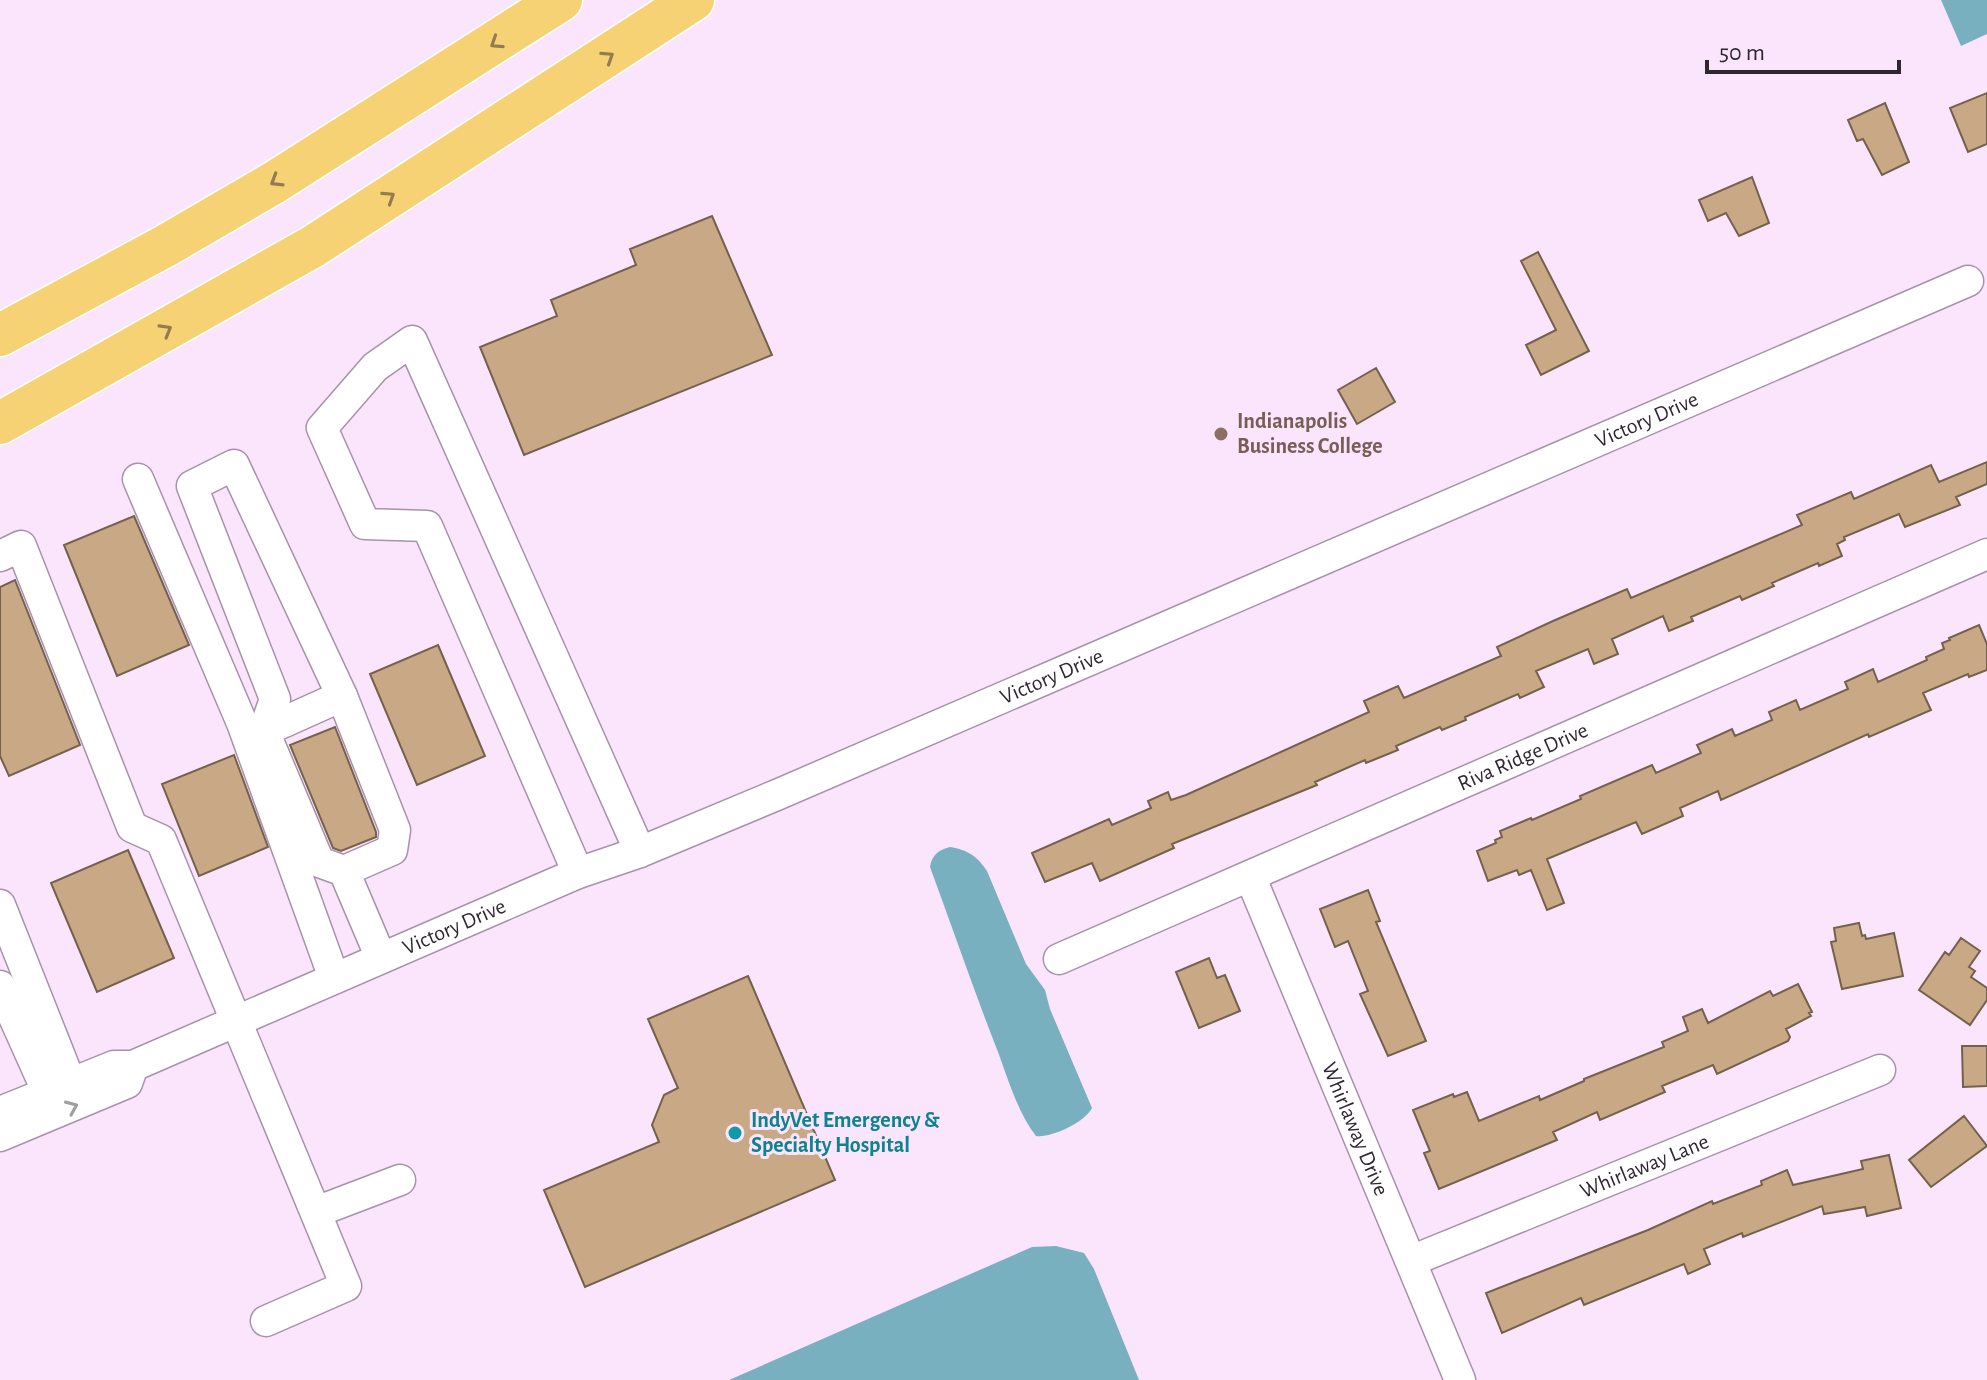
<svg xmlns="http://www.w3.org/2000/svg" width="1987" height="1380" viewBox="0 0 1987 1380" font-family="'Alegreya Sans',sans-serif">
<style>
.water{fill:#79b0bf}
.building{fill:#c9a885;stroke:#74614c;stroke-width:2}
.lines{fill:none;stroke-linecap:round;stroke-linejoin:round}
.minor-casing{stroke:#a793a9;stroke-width:33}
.highway-casing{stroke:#fff;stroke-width:45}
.minor{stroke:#fff;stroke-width:30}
.highway{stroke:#f7d275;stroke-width:42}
.oneway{stroke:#937c52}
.oneway2{stroke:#a19ea2}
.education-dot{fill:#8d6e63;stroke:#fbe5fd;stroke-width:3}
.culture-dot{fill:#0f9aa8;stroke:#fbe5fd;stroke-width:3}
.labels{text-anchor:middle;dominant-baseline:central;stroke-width:6;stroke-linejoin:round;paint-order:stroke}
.street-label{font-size:22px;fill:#2f2730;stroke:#fbe5fd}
.education-label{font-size:22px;font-weight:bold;fill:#785e54;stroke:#fbe5fd;text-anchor:start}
.culture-label{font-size:22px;font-weight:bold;fill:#0d838f;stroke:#fbe5fd;text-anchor:start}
</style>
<rect width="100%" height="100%" fill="#fbe5fd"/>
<!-- water -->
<path class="water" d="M 1941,0 L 1987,0 L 1987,34 L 1961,46 Z
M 950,847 C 968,850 977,856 987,871 L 1026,964 L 1045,990 L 1050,1009 L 1092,1108 C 1085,1122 1052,1138 1036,1136 C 1018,1113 1008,1079 998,1052 C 974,991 953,929 930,867 C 932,855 938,850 950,847 Z
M 1056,1246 L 1084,1253 L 1094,1269 L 1139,1380 L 729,1380 L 1032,1247 Z"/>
<!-- building -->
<path class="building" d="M 1987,93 L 1987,144 L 1968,152 L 1950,108 Z
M 1885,103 L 1909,162 L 1882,175 L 1863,139 L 1857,141 L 1848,120 Z
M 1752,177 L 1769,223 L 1739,236 L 1726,213 L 1708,221 L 1699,200 Z
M 712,216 L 772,355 L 524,455 L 480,347 L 557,316 L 551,300 L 636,265 L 630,249 Z
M 1538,252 L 1589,351 L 1541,375 L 1526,345 L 1556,330 L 1521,261 Z
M 1376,368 L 1395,402 L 1357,424 L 1338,390 Z
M 1987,462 L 1987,484 L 1956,497 L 1960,505 L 1905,527 L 1899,514 L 1844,537 L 1845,540 L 1837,544 L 1842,556 L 1819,566 L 1818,563 L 1772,583 L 1774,586 L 1742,600 L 1740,596 L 1691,617 L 1693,621 L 1669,631 L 1663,616 L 1612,639 L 1618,654 L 1594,664 L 1588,649 L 1536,671 L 1544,687 L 1520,698 L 1518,694 L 1465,717 L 1466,720 L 1442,730 L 1440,727 L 1396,746 L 1398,750 L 1366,763 L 1365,760 L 1315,782 L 1317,785 L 1172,844 L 1174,848 L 1100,881 L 1092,863 L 1045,882 L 1032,853 L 1109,819 L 1112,825 L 1151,808 L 1148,801 L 1168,792 L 1171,800 L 1186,795 L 1369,712 L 1364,701 L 1398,686 L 1404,698 L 1501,656 L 1497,647 L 1553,621 L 1627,589 L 1631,598 L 1802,525 L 1797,515 L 1851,492 L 1854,499 L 1931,465 L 1939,482 Z
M 134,516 L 189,645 L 117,676 L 64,545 Z
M 15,580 L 80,745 L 9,776 L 0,756 L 0,587 Z
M 1979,625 L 1987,644 L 1987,670 L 1969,677 L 1968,674 L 1923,693 L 1931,710 L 1869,737 L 1868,734 L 1721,800 L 1718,791 L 1680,808 L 1683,816 L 1642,834 L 1636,822 L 1547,859 L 1564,903 L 1547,910 L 1531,870 L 1519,875 L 1517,870 L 1488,881 L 1477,851 L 1496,843 L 1495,840 L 1502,837 L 1500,831 L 1531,818 L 1532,820 L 1581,799 L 1580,796 L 1652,765 L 1656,773 L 1701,753 L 1697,745 L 1732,729 L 1735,736 L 1772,720 L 1769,712 L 1796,700 L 1800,710 L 1848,689 L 1845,682 L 1873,669 L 1878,682 L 1927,660 L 1926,657 L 1944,649 L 1942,643 L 1950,640 L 1949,638 Z
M 438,645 L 485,756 L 417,785 L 370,674 Z
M 335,727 L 376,832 L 376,837 L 341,851 L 333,848 L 290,745 Z
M 234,755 L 268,847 L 199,876 L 162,784 Z
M 128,850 L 174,958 L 97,992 L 51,883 Z
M 1368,890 L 1380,921 L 1376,922 L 1426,1041 L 1388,1056 L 1360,994 L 1368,991 L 1348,941 L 1335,947 L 1320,909 Z
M 1859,923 L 1862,936 L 1865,935 L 1866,939 L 1894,933 L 1903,976 L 1842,989 L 1831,942 L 1836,941 L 1834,928 Z
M 1961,938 L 1980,951 L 1969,967 L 1975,971 L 1971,977 L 1987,988 L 1987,1000 L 1970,1025 L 1919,990 L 1945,952 L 1949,955 Z
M 1209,958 L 1217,978 L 1225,975 L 1240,1011 L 1199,1028 L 1176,972 Z
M 748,976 L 835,1180 L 585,1287 L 544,1190 L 659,1142 L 652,1125 L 664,1095 L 678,1088 L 648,1019 Z
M 1798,984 L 1812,1012 L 1809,1013 L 1811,1016 L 1786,1029 L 1790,1037 L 1788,1041 L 1717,1074 L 1713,1065 L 1662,1086 L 1665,1092 L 1600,1120 L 1597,1112 L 1553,1132 L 1557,1140 L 1439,1189 L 1424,1153 L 1430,1151 L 1413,1110 L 1453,1094 L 1454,1097 L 1467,1092 L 1479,1121 L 1539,1096 L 1540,1100 L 1584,1081 L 1584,1079 L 1664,1047 L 1662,1042 L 1688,1031 L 1683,1017 L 1702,1009 L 1708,1023 L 1770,991 L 1773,996 Z
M 1962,1046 L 1987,1046 L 1987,1086 L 1963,1087 Z
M 1964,1116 L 1987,1146 L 1931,1187 L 1909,1160 Z
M 1889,1155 L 1901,1208 L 1867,1216 L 1865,1207 L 1824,1214 L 1822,1206 L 1743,1237 L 1742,1233 L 1704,1249 L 1710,1264 L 1688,1274 L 1684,1264 L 1584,1305 L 1581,1298 L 1502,1333 L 1486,1293 L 1648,1230 L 1712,1201 L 1713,1204 L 1762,1185 L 1761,1181 L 1787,1170 L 1793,1185 L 1863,1169 L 1861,1161 Z"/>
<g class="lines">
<!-- minor casing -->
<g class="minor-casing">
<g id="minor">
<path d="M 138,479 L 242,723 L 334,978"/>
<path d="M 0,556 L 21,546 L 132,827 L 161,840 L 346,1286 L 266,1321"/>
<path d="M 264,731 L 275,699 L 192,486 L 234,465 L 342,696"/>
<path d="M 344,871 L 392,850 L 395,830 L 342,696 L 264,731 L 319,862 L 344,871 L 381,958"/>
<path d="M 578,873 L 427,526 L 365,524 L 322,428 L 375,367 L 412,341 L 640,852"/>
<path id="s1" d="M 1250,876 L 1460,1380"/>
<path d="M 0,905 L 71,1084"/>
<path id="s2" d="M 1059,959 L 1987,554"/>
<path d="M 0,986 L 48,1093"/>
<path id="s3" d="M 0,1112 L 114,1066 L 133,1066 L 578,873 L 640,852 L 779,794 L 1968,281"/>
<path d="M 0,1136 L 127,1083 L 133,1066"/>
<path d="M 316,1212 L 400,1180"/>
<path id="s4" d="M 1411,1261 L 1880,1070"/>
</g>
</g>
<!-- highway casing -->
<g class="highway-casing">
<path id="highway" d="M 0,335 L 167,245 L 275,182 L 561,0
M 0,423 L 312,247 L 693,0"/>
</g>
<!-- minor -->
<use href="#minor" class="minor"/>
<!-- highway -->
<use href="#highway" class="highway"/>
</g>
<!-- one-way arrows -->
<defs><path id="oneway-chevron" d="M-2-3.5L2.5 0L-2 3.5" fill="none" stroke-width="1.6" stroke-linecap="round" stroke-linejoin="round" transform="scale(2)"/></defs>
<g class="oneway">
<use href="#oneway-chevron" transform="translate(496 43) rotate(147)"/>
<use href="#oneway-chevron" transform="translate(608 57) rotate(-33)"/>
<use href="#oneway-chevron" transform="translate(276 181) rotate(149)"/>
<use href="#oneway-chevron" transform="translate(389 197) rotate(-33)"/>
<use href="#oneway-chevron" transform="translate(166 330) rotate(-30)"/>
</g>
<use class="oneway2" href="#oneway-chevron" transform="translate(72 1107) rotate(-23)"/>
<!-- markers -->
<circle class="education-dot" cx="1221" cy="434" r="8"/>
<circle class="culture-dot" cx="735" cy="1133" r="8"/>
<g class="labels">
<!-- street labels -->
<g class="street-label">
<text stroke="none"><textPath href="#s3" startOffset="1788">Victory Drive</textPath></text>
<text stroke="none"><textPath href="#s3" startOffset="1140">Victory Drive</textPath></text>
<text stroke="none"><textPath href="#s2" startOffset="506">Riva Ridge Drive</textPath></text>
<text stroke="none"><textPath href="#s3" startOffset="492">Victory Drive</textPath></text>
<text stroke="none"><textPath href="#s1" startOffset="274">Whirlaway Drive</textPath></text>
<text stroke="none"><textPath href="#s4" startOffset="252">Whirlaway Lane</textPath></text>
</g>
<!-- education labels -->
<g class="education-label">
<text x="1237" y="421">Indianapolis<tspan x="1237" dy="25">Business College</tspan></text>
</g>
<!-- culture labels -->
<g class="culture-label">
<text x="751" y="1120">IndyVet Emergency &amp;<tspan x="751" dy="25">Specialty Hospital</tspan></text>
</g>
</g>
<!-- scale -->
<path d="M1707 60v12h192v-12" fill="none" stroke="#2f2730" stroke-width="4"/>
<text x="1719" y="60" font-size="24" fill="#2f2730" stroke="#fbe5fd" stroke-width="6" paint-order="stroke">50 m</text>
</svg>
